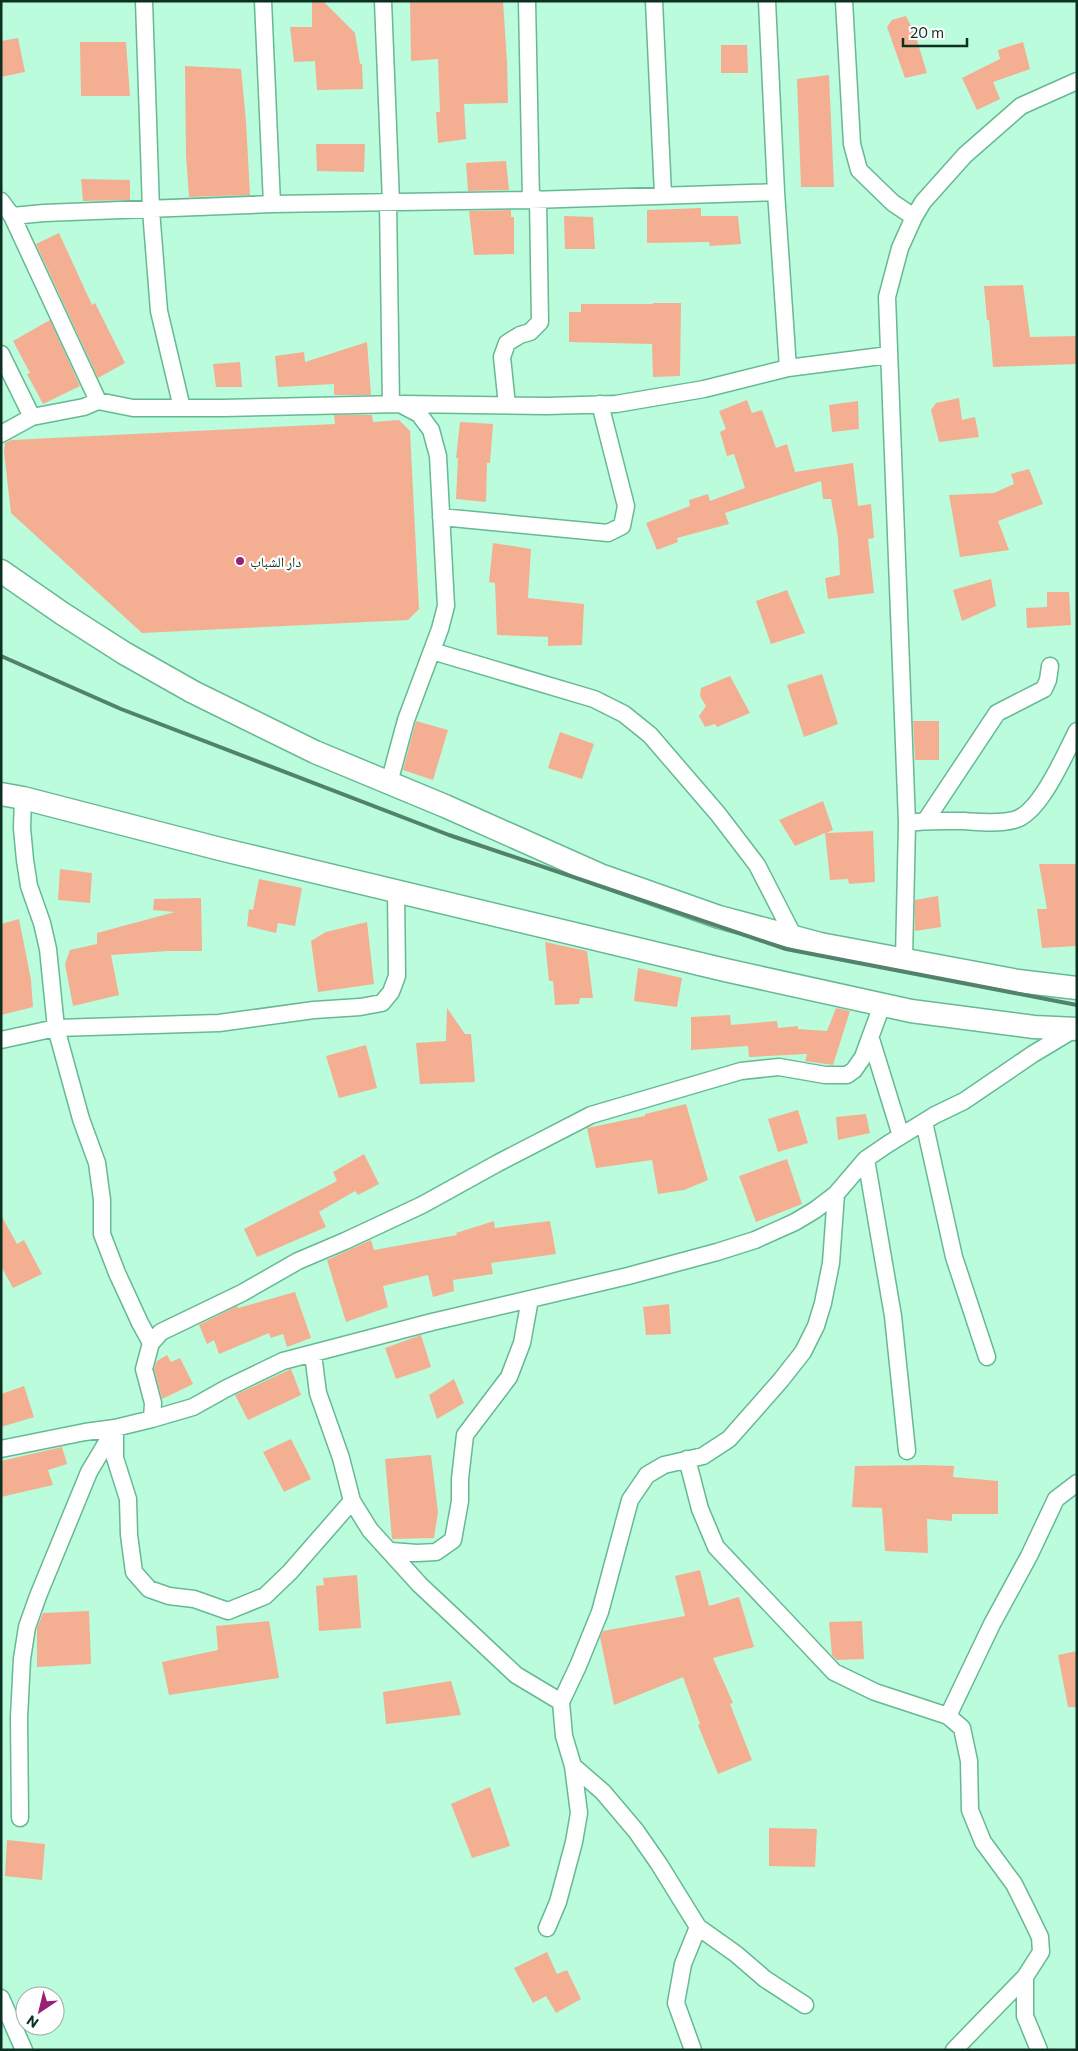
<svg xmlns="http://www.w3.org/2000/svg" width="1078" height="2051" viewBox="0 0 1078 2051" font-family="Commissioner,'Noto Naskh Arabic',sans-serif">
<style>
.building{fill:#f4af93}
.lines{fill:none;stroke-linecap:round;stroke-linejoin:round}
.street-casing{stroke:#66b993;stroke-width:19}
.secondary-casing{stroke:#66b993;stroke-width:25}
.street{stroke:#fff;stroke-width:16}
.secondary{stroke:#fff;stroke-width:22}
.rail{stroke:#52826c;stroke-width:4}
.poi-dot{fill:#9a1f77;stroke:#fff;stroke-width:2}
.labels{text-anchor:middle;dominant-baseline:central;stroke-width:4.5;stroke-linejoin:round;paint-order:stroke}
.poi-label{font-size:14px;fill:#0c3021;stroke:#fff;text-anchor:start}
</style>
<rect width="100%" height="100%" fill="#bafcdb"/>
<!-- building -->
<path class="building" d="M 312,1 L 323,1 L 355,33 L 360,64 L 362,64 L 363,89 L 317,90 L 315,61 L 294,62 L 290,27 L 312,27 Z
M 410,1 L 503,1 L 507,63 L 508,103 L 464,104 L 466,139 L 438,143 L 436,112 L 440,112 L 438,59 L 411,61 Z
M 906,16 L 915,34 L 927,73 L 905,78 L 887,27 L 892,20 Z
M 18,38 L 25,72 L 1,77 L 1,41 Z
M 80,42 L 126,42 L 130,96 L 81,96 Z
M 1023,42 L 1030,69 L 993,82 L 1000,99 L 977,110 L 962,78 L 1000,59 L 998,50 Z
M 721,45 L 747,45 L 748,73 L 721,73 Z
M 185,66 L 241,69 L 246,121 L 250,195 L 189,197 L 186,155 Z
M 829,75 L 834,187 L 801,187 L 797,79 Z
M 316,144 L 365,144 L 364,172 L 317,171 Z
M 506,161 L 509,190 L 468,191 L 466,163 Z
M 81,179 L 130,180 L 130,200 L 83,201 Z
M 701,208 L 701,216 L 738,216 L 741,244 L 710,246 L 709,242 L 647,243 L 647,210 Z
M 511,210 L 511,217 L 514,217 L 514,254 L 474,255 L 469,211 Z
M 564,216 L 593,217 L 595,249 L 565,249 Z
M 59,233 L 92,305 L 95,303 L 125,363 L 98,378 L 36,244 Z
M 1023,285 L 1030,337 L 1077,336 L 1077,364 L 993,367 L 989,320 L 987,320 L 984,286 Z
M 653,303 L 681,303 L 680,376 L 653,377 L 652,344 L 569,342 L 569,312 L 581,312 L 581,304 L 653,304 Z
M 50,320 L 80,386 L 43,404 L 27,374 L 30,373 L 13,341 Z
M 367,342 L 371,395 L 334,395 L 334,384 L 278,387 L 275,356 L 304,352 L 305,362 Z
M 240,362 L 242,387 L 216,387 L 213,364 Z
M 959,398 L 962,420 L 975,417 L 979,437 L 939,442 L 931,410 L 936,403 Z
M 747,400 L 752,413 L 762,410 L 776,448 L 787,444 L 795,472 L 853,463 L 858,506 L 871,504 L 874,538 L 868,539 L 874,593 L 828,599 L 825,578 L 840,575 L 838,537 L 831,499 L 823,499 L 821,481 L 725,513 L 729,524 L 677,538 L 678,542 L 657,550 L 646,523 L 690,506 L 689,500 L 708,494 L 710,501 L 745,488 L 734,454 L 727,456 L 720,432 L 726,429 L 719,411 Z
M 858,401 L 859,429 L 832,432 L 829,405 Z
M 334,415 L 372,415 L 373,422 L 399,420 L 410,431 L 419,609 L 408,620 L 142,633 L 11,513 L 4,452 L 5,443 L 12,440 L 335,424 Z
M 460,422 L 493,424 L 490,463 L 487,463 L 486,502 L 456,499 L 458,458 L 456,458 Z
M 1029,469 L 1043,504 L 998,521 L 1009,550 L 960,557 L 949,495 L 994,493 L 1014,484 L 1011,474 Z
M 493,543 L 531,549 L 528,598 L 584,604 L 582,645 L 548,646 L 548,637 L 497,635 L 495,583 L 489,582 Z
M 991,579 L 996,606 L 962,621 L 953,590 Z
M 787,590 L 805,633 L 771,644 L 756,601 Z
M 1047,592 L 1069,592 L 1071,625 L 1027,628 L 1026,608 L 1047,607 Z
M 822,674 L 838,724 L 804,737 L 787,685 Z
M 730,676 L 750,713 L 717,727 L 715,724 L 705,727 L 699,716 L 706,706 L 700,696 L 701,688 Z
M 416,721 L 448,730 L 433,780 L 403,770 Z
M 913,721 L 939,721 L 939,760 L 915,760 Z
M 560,732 L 594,744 L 582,779 L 548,768 Z
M 823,801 L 833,830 L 826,833 L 873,831 L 875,882 L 849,884 L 848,879 L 830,880 L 825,833 L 795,846 L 779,820 Z
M 1039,864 L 1077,864 L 1077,946 L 1042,948 L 1037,909 L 1047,909 Z
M 60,869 L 92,873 L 90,903 L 58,900 Z
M 259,879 L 302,888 L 295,926 L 278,923 L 276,933 L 247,926 L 249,909 L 253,910 Z
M 938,896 L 941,927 L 915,931 L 915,900 Z
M 201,898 L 202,951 L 168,951 L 111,955 L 119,995 L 73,1006 L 65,964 L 70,950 L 97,944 L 97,933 L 175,912 L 153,910 L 154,899 Z
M 19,919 L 31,980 L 33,1007 L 1,1015 L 1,924 Z
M 367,922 L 374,984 L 318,992 L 311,941 L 326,932 Z
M 545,942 L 587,951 L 593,998 L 580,998 L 579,1004 L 555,1005 L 553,981 L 549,981 Z
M 638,968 L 682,978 L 677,1007 L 634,1001 Z
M 447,1008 L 465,1034 L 471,1034 L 475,1082 L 420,1084 L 416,1043 L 446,1041 Z
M 836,1008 L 850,1011 L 833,1065 L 805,1061 L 807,1054 L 749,1057 L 748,1046 L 691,1050 L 691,1017 L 730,1015 L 731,1025 L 777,1021 L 778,1028 L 798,1026 L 798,1029 L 827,1031 Z
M 366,1045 L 377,1088 L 339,1098 L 326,1056 Z
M 686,1104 L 708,1180 L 684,1190 L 658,1194 L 652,1160 L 596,1168 L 587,1128 L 645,1116 L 645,1114 Z
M 798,1110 L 808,1143 L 778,1152 L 768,1119 Z
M 866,1114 L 870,1133 L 838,1140 L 836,1117 Z
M 364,1154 L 379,1184 L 358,1195 L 355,1191 L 319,1212 L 326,1227 L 257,1257 L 244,1229 L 337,1181 L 333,1172 Z
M 787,1159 L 802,1204 L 756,1222 L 739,1176 Z
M 1,1215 L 17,1244 L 24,1240 L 42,1274 L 13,1288 L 1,1266 Z
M 494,1221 L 495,1228 L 550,1221 L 556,1254 L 491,1263 L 493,1274 L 453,1280 L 454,1291 L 433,1297 L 428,1275 L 383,1286 L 388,1307 L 346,1322 L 327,1260 L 371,1240 L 374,1250 L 457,1235 L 456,1233 Z
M 295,1292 L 311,1338 L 287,1347 L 283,1334 L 271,1338 L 269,1333 L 219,1354 L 214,1340 L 207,1344 L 199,1325 L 237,1306 L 238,1308 Z
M 669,1304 L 671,1334 L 646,1335 L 643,1307 Z
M 421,1335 L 431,1367 L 396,1379 L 385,1348 Z
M 167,1355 L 171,1362 L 180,1358 L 193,1384 L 162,1399 L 154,1369 L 157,1361 Z
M 291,1369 L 301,1395 L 248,1420 L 235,1395 Z
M 454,1379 L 464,1403 L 437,1419 L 429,1395 Z
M 24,1386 L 34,1417 L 1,1427 L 1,1394 Z
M 291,1439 L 311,1479 L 284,1492 L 263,1452 Z
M 62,1447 L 67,1464 L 48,1470 L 53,1485 L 1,1497 L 1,1461 Z
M 431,1455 L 438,1512 L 434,1538 L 392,1539 L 385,1459 Z
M 926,1465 L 954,1466 L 953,1477 L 998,1481 L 998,1514 L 952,1514 L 952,1521 L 927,1519 L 928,1553 L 885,1551 L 882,1508 L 852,1507 L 855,1466 Z
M 700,1570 L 709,1606 L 739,1597 L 754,1647 L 713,1658 L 733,1703 L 730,1704 L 752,1760 L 718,1774 L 698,1725 L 700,1724 L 683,1677 L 614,1705 L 600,1637 L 603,1631 L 685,1616 L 675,1576 Z
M 357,1575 L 361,1628 L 319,1631 L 316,1586 L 324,1585 L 323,1578 Z
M 89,1611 L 91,1664 L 37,1667 L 37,1628 L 43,1613 Z
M 269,1621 L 279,1678 L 169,1695 L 162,1662 L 218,1650 L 216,1626 Z
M 862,1621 L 864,1659 L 837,1660 L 832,1655 L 829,1622 Z
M 1077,1651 L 1077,1707 L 1068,1707 L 1058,1655 Z
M 451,1681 L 461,1715 L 386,1724 L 383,1692 Z
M 490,1787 L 510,1846 L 472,1858 L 451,1804 Z
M 769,1828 L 817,1829 L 815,1867 L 769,1866 Z
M 7,1840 L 45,1844 L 42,1880 L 5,1876 Z
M 547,1952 L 557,1974 L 567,1970 L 581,1999 L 556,2013 L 546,1996 L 533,2003 L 514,1968 Z"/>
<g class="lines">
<!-- street casing -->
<g class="street-casing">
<path id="street" d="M 144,1 L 151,210 L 159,311 L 182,408
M 263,1 L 272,204
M 383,1 L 391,202
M 527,1 L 531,200
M 654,1 L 663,195
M 767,1 L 776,192 L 788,368
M 844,1 L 852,144 L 859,170 L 893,203 L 914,217
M 1,201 L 12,216 L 98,401
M 388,202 L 391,404
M 12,216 L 44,213 L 272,204 L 531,200 L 776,192
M 1,354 L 32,417
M 403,404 L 547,406 L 616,404 L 704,389 L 788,368 L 889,355
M 507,405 L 502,357 L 507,343 L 520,335 L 530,332 L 540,322 L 538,199
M 1,434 L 32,417 L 84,407 L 98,401 L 133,408 L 223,408 L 400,404 L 419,414 L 431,430 L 438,456 L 446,606 L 440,629 L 406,720 L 389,783
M 441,517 L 608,533 L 622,526 L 626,506 L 600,404
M 432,651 L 594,699 L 624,714 L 650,735 L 718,814 L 757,865 L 794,937
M 23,798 L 22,828 L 25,860 L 29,886 L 42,923 L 48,949 L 56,1028 L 81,1119 L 97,1163 L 102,1200 L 102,1234 L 117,1273 L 140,1323 L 151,1343
M 926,820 L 997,713 L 1044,689 L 1048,680 L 1050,666
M 907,823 C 926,820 945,821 964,821 C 980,822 998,824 1014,820 C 1040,814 1065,754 1077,731
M 904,959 L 907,823 L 887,297 L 900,248 L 914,217 L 923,202 L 965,155 L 1021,106 L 1077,81
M 871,1039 L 901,1136
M 1,1040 L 56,1028 L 219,1023 L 314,1010 L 360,1007 L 382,1003 L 391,992 L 397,976 L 396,892
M 924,1122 L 954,1257 L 987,1357
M 866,1159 L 893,1316 L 907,1451
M 313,1354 L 318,1393 L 341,1458 L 352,1501 L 370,1530 L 420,1585 L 516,1675 L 561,1702
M 152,1419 L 153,1403 L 144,1369 L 151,1343 L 161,1332 L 242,1293 L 298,1261 L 345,1241 L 422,1205 L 498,1163 L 591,1115 L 741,1071 L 779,1067 L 825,1075 L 847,1075 L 854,1070 L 863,1057 L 882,1005
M 115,1428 L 115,1458 L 128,1499 L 129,1535 L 134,1572 L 149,1589 L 169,1596 L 194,1599 L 228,1611 L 265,1596 L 290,1572 L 352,1501
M 1,1449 L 85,1432 L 115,1428 L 152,1419 L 193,1407 L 227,1388 L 283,1361 L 432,1322 L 628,1276 L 717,1252 L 755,1240 L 795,1222 L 815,1210 L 836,1194 L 866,1159 L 888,1144 L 935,1115 L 964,1101 L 1033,1054 L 1073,1030
M 687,1459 L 700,1509 L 716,1547 L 834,1672 L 875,1692 L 948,1716 L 962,1728 L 969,1761 L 970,1810 L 983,1842 L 1014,1884 L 1026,1908 L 1040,1937 L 1041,1952 L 1025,1977 L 954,2050
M 391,1551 L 417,1553 L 436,1552 L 453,1540 L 460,1501 L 460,1479 L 465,1435 L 509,1377 L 522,1343 L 530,1299
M 948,1716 L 992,1624 L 1029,1556 L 1056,1499 L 1077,1483
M 573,1766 L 603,1792 L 636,1831 L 659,1864 L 698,1927 L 736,1954 L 765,1979 L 805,2005
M 20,1818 L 19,1717 L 22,1659 L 27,1627 L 38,1596 L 89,1472 L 114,1430
M 547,1928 L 558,1902 L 574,1842 L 579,1813 L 573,1766 L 564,1736 L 561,1702 L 578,1666 L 600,1612 L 630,1500 L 647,1475 L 664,1465 L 703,1456 L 729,1439 L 781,1380 L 803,1352 L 816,1326 L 823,1303 L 831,1263 L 836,1194
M 1025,1977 L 1025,2016 L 1039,2050
M 1,1998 L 24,2050
M 693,2050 L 676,2003 L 683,1964 L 698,1927"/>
</g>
<!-- secondary casing -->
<g class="secondary-casing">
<path id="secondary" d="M 1,571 L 63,614 L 124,653 L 193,692 L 315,752 L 445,806 L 600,875 L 719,917 L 820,944 L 1018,981 L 1077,988
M 1,794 L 23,798 L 220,849 L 725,970 L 911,1011 L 1034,1027 L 1077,1029"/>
</g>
<!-- street -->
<use href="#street" class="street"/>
<!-- secondary -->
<use href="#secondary" class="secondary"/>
<!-- rail -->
<path class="rail" d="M 1,656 L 121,709 L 449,835 L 786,949 L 1077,1005"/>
</g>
<!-- markers -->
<circle class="poi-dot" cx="240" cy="561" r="5"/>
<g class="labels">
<!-- poi labels -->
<g class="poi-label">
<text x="250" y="561">دار الشباب</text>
</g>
</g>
<!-- border -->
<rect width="1078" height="2051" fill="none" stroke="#0c3021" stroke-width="5"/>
<!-- north arrow -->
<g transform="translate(40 2011) rotate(215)"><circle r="24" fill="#ffffff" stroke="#9eaca6"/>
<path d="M0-4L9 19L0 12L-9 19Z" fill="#9a1f77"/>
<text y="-8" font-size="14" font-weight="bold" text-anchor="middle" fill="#0c3021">N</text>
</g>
<!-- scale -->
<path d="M903 38v8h64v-8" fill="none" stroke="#0c3021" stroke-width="2.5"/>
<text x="910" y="38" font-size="15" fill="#0c3021" stroke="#ffffff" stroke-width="4" paint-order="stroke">20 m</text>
</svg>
